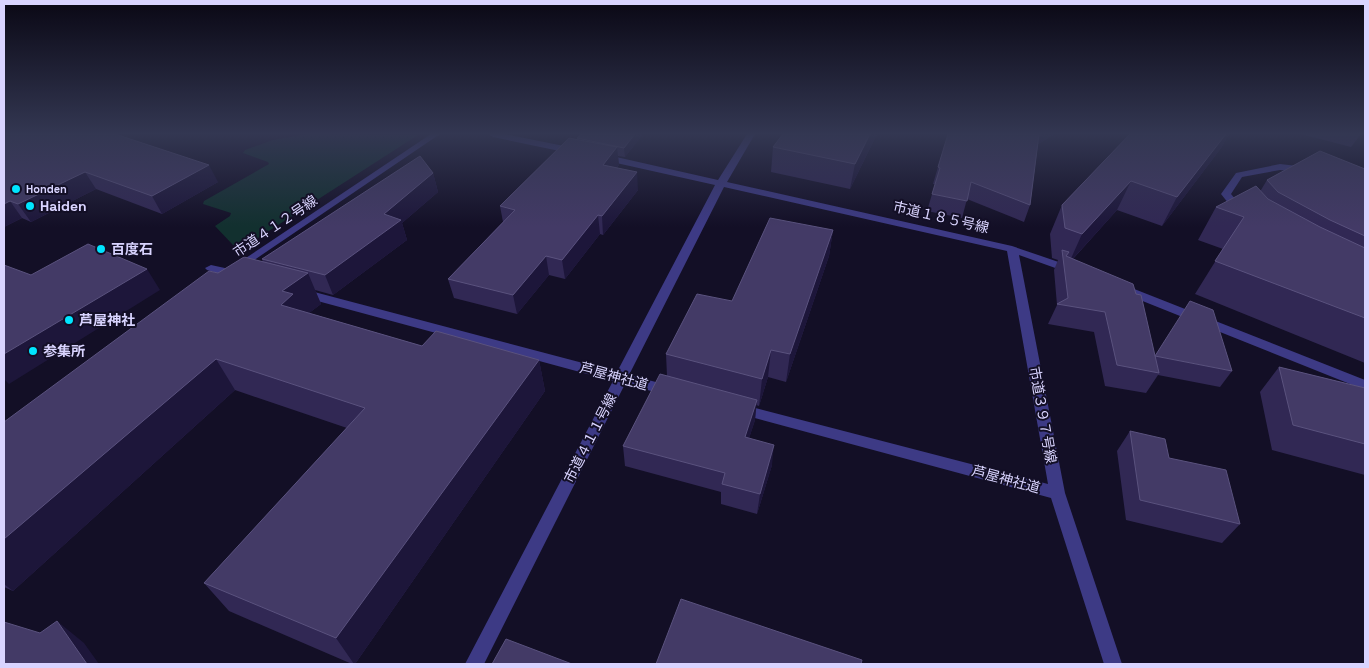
<svg xmlns="http://www.w3.org/2000/svg" width="1369" height="668" viewBox="0 0 1369 668" font-family="'Space Grotesk','Noto Sans JP',sans-serif">
<style>
.green{fill:#12302f}
.lines{fill:none;stroke-linecap:round;stroke-linejoin:round}
.minor{fill:#3d3a85;fill-rule:evenodd}
.wall{fill:#312854}
.shaded-wall{fill:#1d163a}
.building{fill:#433a66;stroke:#5a527e}
.poi-dot{fill:#00e5ff;stroke:#130f26;stroke-width:2}
.labels{text-anchor:middle;dominant-baseline:central;stroke-width:4;stroke-linejoin:round;paint-order:stroke}
.far-poi-label{font-size:11px;font-weight:bold;fill:#d9d4ff;stroke:#130f26;text-anchor:start}
.poi-label{font-size:14px;font-weight:bold;fill:#d9d4ff;stroke:#130f26;text-anchor:start}
.street-label{font-size:14px;fill:#d9d4ff;stroke:#130f26}
</style>
<rect width="100%" height="100%" fill="#130f26"/>
<!-- green -->
<path class="green" d="M 308,134 L 418,135 L 244,247 L 233,245 L 215,226 L 230,216 L 231,213 L 203,204 L 204,201 L 269,164 L 268,162 L 243,153 L 245,150 L 273,140 Z"/>
<g class="lines">
<!-- minor -->
<path class="minor" d="M 431,134 L 440,134 L 238,271 L 244,275 L 242,278 L 238,279 L 207,270 L 205,268 L 211,265 L 234,270 L 232,268 L 234,266 Z
M 489,134 L 504,134 L 574,148 L 579,151 L 574,154 L 493,137 Z
M 747,134 L 755,134 L 727,182 L 1012,246 L 1076,268 L 1078,270 L 1076,272 L 1072,274 L 1019,255 L 1065,493 L 1122,664 L 1104,664 L 1051,498 L 740,414 L 735,413 L 733,409 L 735,405 L 740,404 L 1048,484 L 1007,251 L 724,187 L 629,375 L 675,387 L 677,391 L 675,395 L 670,396 L 625,384 L 484,664 L 465,664 L 613,381 L 299,296 L 297,293 L 303,289 L 617,372 L 715,185 L 603,160 L 598,157 L 603,154 L 718,180 Z
M 1280,164 L 1306,167 L 1311,170 L 1306,173 L 1280,170 L 1242,177 L 1231,194 L 1246,212 L 1245,214 L 1237,214 L 1221,194 L 1236,173 Z
M 1119,283 L 1365,380 L 1365,390 L 1115,290 L 1113,287 L 1115,284 Z"/>
</g>
<!-- wall -->
<path class="wall" d="M 4,134 L 218,182 L 162,214 L 96,189 L 31,222 L 22,218 L 4,227 Z
M 581,134 L 643,134 L 625,157 L 618,156 L 619,165 L 617,168 L 638,190 L 603,235 L 600,234 L 565,279 L 549,275 L 517,314 L 454,298 L 448,279 L 503,222 L 500,206 L 577,139 L 577,138 Z
M 783,134 L 877,134 L 850,189 L 771,172 L 773,147 Z
M 948,134 L 1055,134 L 1038,144 L 1030,205 L 1024,222 L 967,199 L 962,218 L 927,211 L 935,184 L 933,184 L 938,167 Z
M 1130,134 L 1229,134 L 1221,148 L 1162,226 L 1117,210 L 1073,259 L 1136,294 L 1155,356 L 1232,371 L 1220,387 L 1158,375 L 1146,393 L 1105,386 L 1094,332 L 1048,324 L 1057,305 L 1054,270 L 1058,260 L 1052,258 L 1050,234 L 1062,205 Z
M 1301,134 L 1361,134 L 1351,147 Z
M 1365,169 L 1365,363 L 1195,294 L 1223,249 L 1198,240 L 1216,207 L 1261,190 L 1267,180 Z
M 433,173 L 438,192 L 402,223 L 407,240 L 333,295 L 315,290 L 321,304 L 309,313 L 422,346 L 539,360 L 545,391 L 355,664 L 352,664 L 229,611 L 204,583 L 347,428 L 235,390 L 13,591 L 4,587 L 4,422 L 218,273 L 263,262 L 262,259 Z
M 833,230 L 829,256 L 786,382 L 768,377 L 759,406 L 756,405 L 755,420 L 749,438 L 772,465 L 757,514 L 721,504 L 721,492 L 625,466 L 623,446 L 667,376 L 666,354 L 732,301 Z
M 1279,367 L 1365,388 L 1365,475 L 1272,450 L 1260,392 Z
M 1130,431 L 1169,458 L 1240,524 L 1222,543 L 1126,520 L 1117,451 Z"/>
<!-- shaded-wall -->
<path class="shaded-wall" d="M 635,134 L 643,134 L 625,157 L 624,148 Z
M 870,134 L 877,134 L 850,189 L 855,164 Z
M 1039,134 L 1055,134 L 1034,146 Z
M 1226,134 L 1229,134 L 1221,148 L 1162,226 L 1177,197 Z
M 617,147 L 619,165 L 604,183 L 603,165 Z
M 209,165 L 218,182 L 162,214 L 152,196 Z
M 85,172 L 96,189 L 31,222 L 18,204 Z
M 637,172 L 638,190 L 603,235 L 602,216 Z
M 433,173 L 438,192 L 402,223 L 407,240 L 333,295 L 325,275 L 384,214 Z
M 1131,181 L 1117,210 L 1069,263 L 1082,234 Z
M 10,201 L 22,218 L 4,227 L 4,204 Z
M 598,215 L 600,234 L 565,279 L 562,260 Z
M 833,230 L 829,256 L 786,382 L 790,354 Z
M 546,256 L 549,275 L 517,314 L 513,295 Z
M 147,269 L 160,290 L 9,384 L 4,379 L 4,354 Z
M 308,273 L 321,304 L 304,317 L 281,305 L 282,291 Z
M 771,350 L 768,377 L 759,406 L 762,379 Z
M 216,359 L 235,390 L 13,591 L 4,584 L 4,539 Z
M 539,360 L 545,391 L 355,664 L 354,664 L 336,638 Z
M 757,400 L 755,420 L 743,457 L 745,437 Z
M 774,445 L 772,465 L 757,514 L 760,494 Z
M 57,621 L 84,643 L 99,664 L 87,664 Z"/>
<!-- building -->
<path class="building" d="M 4,134 L 115,134 L 209,165 L 152,196 L 85,172 L 18,204 L 10,201 L 4,204 Z
M 581,134 L 635,134 L 624,148 L 577,138 Z
M 783,134 L 870,134 L 855,164 L 773,147 Z
M 948,134 L 1039,134 L 1030,205 L 971,182 L 967,201 L 932,194 L 940,168 L 938,167 Z
M 1130,134 L 1226,134 L 1177,197 L 1131,181 L 1082,234 L 1065,228 L 1062,205 Z
M 569,138 L 617,147 L 603,165 L 637,172 L 602,216 L 598,215 L 562,260 L 546,256 L 513,295 L 448,279 L 515,210 L 500,206 Z
M 1320,151 L 1365,169 L 1365,236 L 1330,220 L 1278,192 L 1267,180 Z
M 420,156 L 433,173 L 384,214 L 401,220 L 325,275 L 262,259 Z
M 1256,186 L 1268,199 L 1320,227 L 1365,248 L 1365,318 L 1215,261 L 1244,217 L 1216,207 Z
M 770,218 L 833,230 L 790,354 L 771,350 L 762,379 L 666,354 L 697,294 L 732,301 Z
M 88,244 L 147,269 L 4,354 L 4,265 L 31,275 Z
M 1062,250 L 1069,252 L 1066,256 L 1133,284 L 1136,294 L 1141,295 L 1159,373 L 1117,365 L 1105,312 L 1057,304 L 1068,298 Z
M 244,257 L 308,273 L 282,291 L 293,294 L 281,305 L 422,346 L 436,331 L 539,360 L 336,638 L 204,583 L 365,408 L 216,359 L 4,539 L 4,422 L 209,271 L 218,273 Z
M 1190,301 L 1213,310 L 1232,371 L 1155,356 Z
M 1279,367 L 1365,388 L 1365,444 L 1293,425 Z
M 660,374 L 757,400 L 745,437 L 774,445 L 760,494 L 722,484 L 725,473 L 623,446 Z
M 1130,431 L 1165,439 L 1169,458 L 1226,470 L 1240,524 L 1140,500 Z
M 681,599 L 862,660 L 861,664 L 656,664 Z
M 57,621 L 87,664 L 4,664 L 4,622 L 40,633 Z
M 506,639 L 572,664 L 492,664 Z"/>
<!-- sky -->
<linearGradient id="sky" x2="0" y2="1"><stop stop-color="#0a0815"/><stop offset="0.59" stop-color="#333752"/><stop offset="1" stop-color="#333752" stop-opacity="0"/></linearGradient>
<rect width="1369" height="227" fill="url(#sky)"/>
<!-- markers -->
<g class="poi-dot">
<circle cx="16" cy="189" r="5"/>
<circle cx="30" cy="206" r="5"/>
<circle cx="101" cy="249" r="5"/>
<circle cx="69" cy="320" r="5"/>
<circle cx="33" cy="351" r="5"/>
</g>
<g class="labels">
<!-- far-poi labels -->
<g class="far-poi-label">
<text x="26" y="189">Honden</text>
</g>
<!-- poi labels -->
<g class="poi-label">
<text x="40" y="206">Haiden</text>
<text x="111" y="249">百度石</text>
<text x="79" y="320">芦屋神社</text>
<text x="43" y="351">参集所</text>
</g>
<!-- street labels -->
<g class="street-label">
<text transform="translate(941 217) rotate(13)">市道１８５号線</text>
<text transform="translate(275 226) rotate(-34)">市道４１２号線</text>
<text transform="translate(614 376) rotate(15)">芦屋神社道</text>
<text transform="translate(1043 415) rotate(80)">市道３９７号線</text>
<text transform="translate(590 438) rotate(-63)">市道４１１号線</text>
<text transform="translate(1006 479) rotate(15)">芦屋神社道</text>
</g>
</g>
<!-- border -->
<rect width="1369" height="668" fill="none" stroke="#d9d4ff" stroke-width="10"/>
</svg>
